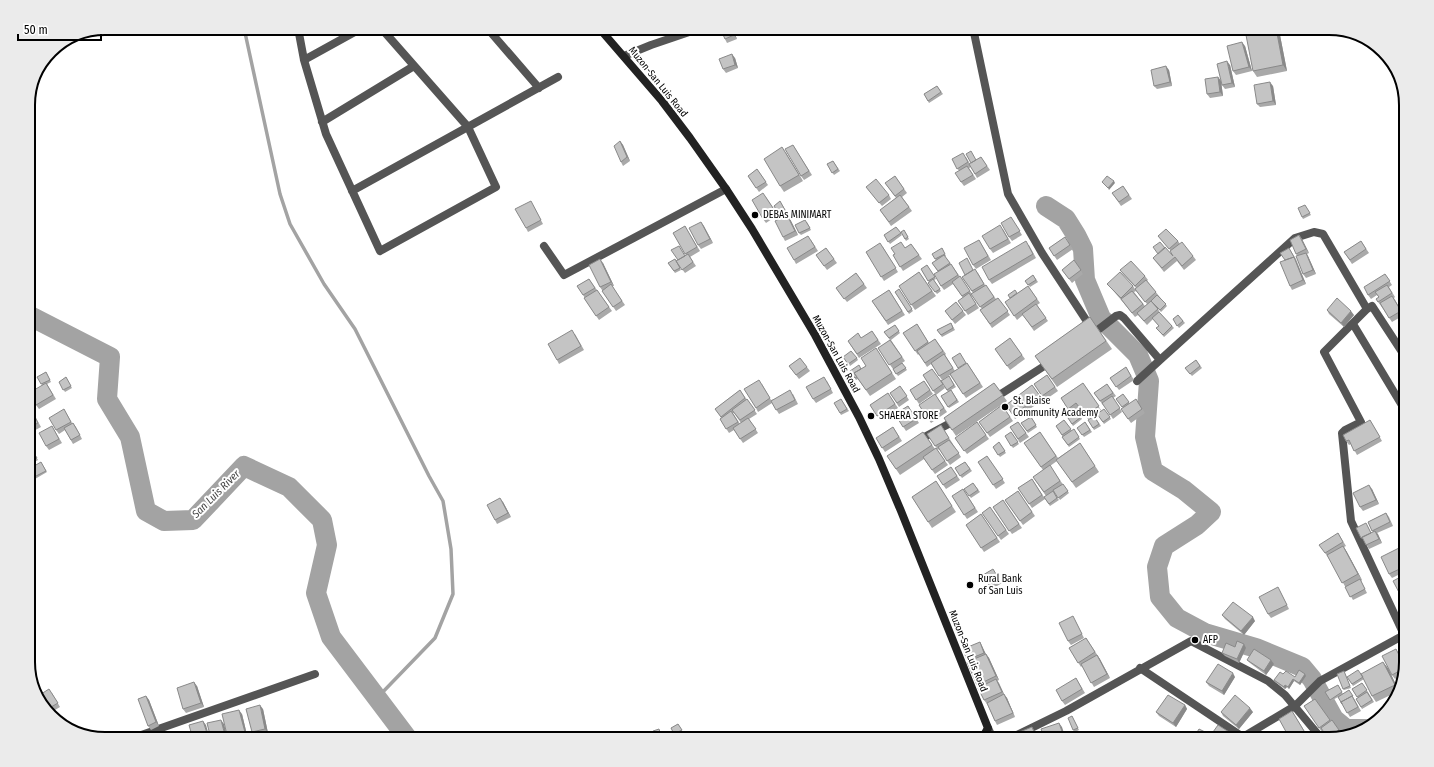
<svg xmlns="http://www.w3.org/2000/svg" width="1434" height="767" viewBox="0 0 1434 767" font-family="'Fira Sans Condensed',sans-serif">
<style>
.lines{fill:none;stroke-linecap:round;stroke-linejoin:round}
.stream{stroke:#a3a3a3;stroke-width:3.5}
.river{stroke:#a3a3a3;stroke-width:20}
.minor{stroke:#555;stroke-width:8}
.tertiary{stroke:#555;stroke-width:8}
.secondary{stroke:#222;stroke-width:8}
.wall{fill:#a9a9a9;fill-rule:evenodd}
.shaded-wall{fill:#898989}
.building{fill:#c4c4c4;stroke:#898989}
.poi-dot{fill:#000;stroke:#fff;stroke-width:1.5}
.labels{text-anchor:middle;dominant-baseline:central;stroke-width:4;stroke-linejoin:round;paint-order:stroke}
.street-label{font-size:10px;fill:#000;stroke:#fff}
.poi-label{font-size:10px;fill:#000;stroke:#fff;text-anchor:start}
.water-label{font-size:11px;font-style:italic;fill:#444;stroke:#fff}
.rim{fill:none;stroke:#000;stroke-width:2}
</style>
<rect width="100%" height="100%" fill="#fff"/>
<g class="lines">
<!-- stream -->
<path class="stream" d="M 244,28 L 280,194 L 290,224 L 324,284 L 355,329 L 429,476 L 443,501 L 451,549 L 453,594 L 435,638 L 377,698"/>
<!-- river -->
<path class="river" d="M 1046,206 L 1066,219 L 1076,235 L 1083,249 L 1085,280 L 1101,318 L 1138,355 L 1149,381 L 1145,437 L 1153,471 L 1184,490 L 1211,512 L 1197,525 L 1164,546 L 1157,567 L 1160,597 L 1177,618 L 1205,633 L 1256,648 L 1302,667 L 1312,679 L 1334,719 L 1346,729 L 1367,729
M 28,315 L 110,357 L 107,399 L 130,437 L 146,511 L 164,521 L 193,520 L 244,466 L 289,487 L 322,520 L 327,545 L 316,593 L 331,637 L 408,739"/>
<!-- minor -->
<path class="minor" d="M 298,28 L 304,60 L 326,134 L 380,251 L 496,187 L 468,127 L 381,28
M 487,28 L 539,88
M 973,28 L 1008,194 L 1042,253 L 1092,329
M 624,56 L 651,45 L 701,28
M 304,60 L 362,28
M 322,122 L 414,66
M 352,191 L 558,77
M 544,246 L 564,275 L 726,189
M 1367,309 L 1372,306 L 1406,358
M 1353,324 L 1406,412
M 1090,336 L 1116,316 L 1120,315 L 1124,318 L 1160,360 L 1295,238 L 1314,232 L 1323,234 L 1367,309 L 1324,352 L 1361,422 L 1345,430 L 1342,433 L 1351,521 L 1406,639
M 1137,381 L 1160,360
M 993,399 L 1052,361
M 917,441 L 956,420
M 1140,668 L 1243,737 L 1244,739
M 1243,737 L 1295,706 L 1320,681 L 1404,635
M 130,739 L 315,674
M 1009,739 L 1066,711 L 1191,641 L 1268,681 L 1285,695 L 1322,739"/>
<!-- tertiary -->
<path class="tertiary" d="M 988,728 L 993,739"/>
<!-- secondary -->
<path class="secondary" d="M 599,28 L 662,101 L 690,138 L 726,189 L 752,229 L 815,335 L 859,417 L 879,459 L 901,511 L 988,728 L 982,739"/>
</g>
<!-- wall -->
<path class="wall" d="M 720,28 L 732,28 L 737,39 L 727,43 L 725,39 Z
M 1254,28 L 1278,28 L 1279,30 L 1287,71 L 1257,77 L 1253,71 Z
M 1245,46 L 1252,71 L 1236,75 L 1233,71 Z
M 735,58 L 738,68 L 726,73 L 723,69 Z
M 1230,65 L 1235,87 L 1225,89 L 1222,85 Z
M 1169,70 L 1172,86 L 1157,89 L 1154,86 Z
M 1218,77 L 1221,81 L 1223,96 L 1210,98 L 1207,94 Z
M 937,86 L 943,94 L 929,103 L 924,94 Z
M 1273,86 L 1276,105 L 1260,107 L 1257,104 Z
M 620,141 L 623,145 L 630,161 L 623,166 L 621,162 Z
M 793,145 L 812,175 L 804,180 L 801,176 Z
M 786,153 L 803,181 L 784,192 L 780,186 Z
M 966,157 L 970,164 L 981,157 L 990,170 L 977,178 L 971,167 L 969,168 L 976,179 L 964,186 L 961,182 L 959,171 L 952,159 Z
M 833,161 L 840,171 L 834,175 L 827,164 Z
M 757,169 L 768,185 L 759,192 L 748,176 Z
M 895,176 L 907,193 L 902,197 L 912,211 L 891,226 L 880,210 L 896,198 L 885,183 Z
M 1123,186 L 1132,199 L 1121,206 L 1112,193 Z
M 866,187 L 889,195 L 891,199 L 882,206 Z
M 766,197 L 778,215 L 766,223 L 763,219 Z
M 780,201 L 788,214 L 782,218 L 774,206 Z
M 533,205 L 543,224 L 528,232 L 526,228 Z
M 1305,205 L 1311,215 L 1303,219 L 1302,217 Z
M 1011,217 L 1022,235 L 1012,241 L 1009,237 Z
M 790,219 L 798,235 L 785,241 L 783,237 Z
M 701,222 L 713,243 L 701,249 L 698,245 Z
M 807,222 L 811,230 L 801,235 L 799,233 Z
M 685,226 L 700,251 L 690,257 L 696,266 L 685,273 L 676,261 L 686,255 L 673,233 Z
M 896,227 L 902,235 L 890,244 L 884,235 Z
M 1003,229 L 1011,243 L 993,253 L 990,249 Z
M 904,230 L 909,239 L 906,241 L 901,232 Z
M 1299,235 L 1302,239 L 1309,253 L 1307,254 L 1308,256 L 1316,274 L 1306,278 L 1303,274 L 1298,256 L 1296,254 Z
M 1158,236 L 1178,241 L 1180,244 L 1193,256 L 1196,260 L 1184,270 L 1177,261 L 1164,272 L 1153,258 L 1165,248 L 1173,256 L 1171,251 Z
M 1065,237 L 1073,249 L 1057,260 L 1049,248 Z
M 811,240 L 818,251 L 796,264 L 794,260 Z
M 979,240 L 991,260 L 976,269 L 973,265 Z
M 1361,241 L 1369,253 L 1352,264 L 1344,252 Z
M 911,244 L 922,259 L 903,271 L 893,255 Z
M 1029,245 L 1036,258 L 992,284 L 989,280 Z
M 883,247 L 898,272 L 884,281 L 866,252 Z
M 826,248 L 837,263 L 827,270 L 816,255 Z
M 942,248 L 946,256 L 945,257 L 951,264 L 972,294 L 973,293 L 962,277 L 974,270 L 978,273 L 985,285 L 996,299 L 998,298 L 1010,315 L 992,328 L 980,310 L 982,309 L 972,295 L 971,296 L 979,308 L 968,315 L 958,301 L 963,298 L 953,284 L 944,290 L 941,286 L 938,272 L 932,263 L 936,260 L 935,259 Z
M 1289,248 L 1296,259 L 1306,284 L 1292,290 L 1290,286 L 1285,260 Z
M 675,259 L 681,270 L 675,273 L 668,263 Z
M 1074,260 L 1083,274 L 1072,283 L 1062,270 Z
M 603,263 L 614,286 L 612,286 L 625,305 L 616,311 L 600,287 Z
M 927,265 L 936,279 L 934,280 L 941,291 L 937,294 L 928,283 L 929,282 L 921,269 Z
M 1120,270 L 1145,276 L 1148,280 L 1147,281 L 1167,306 L 1161,312 L 1152,302 L 1158,309 L 1160,313 L 1174,328 L 1164,337 L 1156,328 L 1159,326 L 1153,319 L 1147,325 L 1138,315 L 1135,317 L 1122,301 L 1110,287 L 1107,284 L 1133,286 L 1135,289 L 1136,288 L 1123,274 ZM 1136,291 L 1147,304 L 1145,306 L 1134,292 Z
M 919,272 L 936,296 L 915,310 L 899,286 Z
M 856,273 L 867,288 L 847,302 L 836,288 Z
M 1385,274 L 1392,285 L 1389,287 L 1395,297 L 1394,298 L 1404,315 L 1392,322 L 1381,306 L 1376,299 L 1379,297 L 1377,295 L 1371,299 L 1368,295 Z
M 1033,275 L 1038,282 L 1030,287 L 1025,281 Z
M 589,279 L 612,311 L 599,320 L 584,298 L 585,298 L 577,286 Z
M 1028,286 L 1040,303 L 1037,305 L 1048,321 L 1034,331 L 1023,315 L 1017,320 L 1005,302 Z
M 899,289 L 913,311 L 909,314 L 895,292 Z
M 889,290 L 905,315 L 888,325 L 872,301 Z
M 956,302 L 966,315 L 955,324 L 945,311 Z
M 1327,310 L 1354,315 L 1344,327 L 1329,314 Z
M 1178,315 L 1185,323 L 1179,328 L 1173,319 Z
M 1090,317 L 1112,349 L 1057,387 L 1035,356 Z
M 951,323 L 955,330 L 942,337 L 937,330 Z
M 917,324 L 929,343 L 935,339 L 946,354 L 945,355 L 955,371 L 967,363 L 983,387 L 966,398 L 950,375 L 942,380 L 931,364 L 927,367 L 919,354 L 918,355 L 903,333 Z
M 895,325 L 900,333 L 891,340 L 905,361 L 902,363 L 907,370 L 898,376 L 878,348 L 890,340 L 884,332 Z
M 872,331 L 881,344 L 859,358 L 848,341 L 862,338 Z
M 575,334 L 584,350 L 559,364 L 557,360 Z
M 1010,338 L 1025,359 L 1010,370 L 995,349 Z
M 876,348 L 896,379 L 870,396 L 858,379 L 856,380 L 850,371 L 861,369 L 866,366 Z
M 843,357 L 857,358 L 858,360 L 850,366 Z
M 800,358 L 810,371 L 799,379 L 789,366 Z
M 1196,360 L 1202,368 L 1192,376 L 1185,368 Z
M 1126,367 L 1134,380 L 1119,390 L 1110,378 Z
M 932,369 L 945,388 L 936,395 L 923,375 Z
M 46,372 L 51,382 L 47,384 L 56,399 L 39,409 L 36,405 L 42,385 L 37,377 Z
M 1047,375 L 1058,391 L 1045,400 L 1034,384 Z
M 949,376 L 956,387 L 951,390 L 959,402 L 949,408 L 941,396 L 948,392 L 941,381 Z
M 66,377 L 72,388 L 65,392 L 59,382 Z
M 827,381 L 833,393 L 816,403 L 813,399 Z
M 924,381 L 933,394 L 919,404 L 910,390 Z
M 994,383 L 1007,401 L 956,436 L 944,418 Z
M 1083,383 L 1101,410 L 1088,419 L 1079,407 L 1076,409 L 1082,419 L 1073,426 L 1066,415 L 1071,412 L 1061,398 Z
M 762,384 L 771,400 L 793,394 L 798,404 L 779,414 L 772,403 L 758,412 L 756,408 Z
M 1107,384 L 1116,396 L 1113,398 L 1122,412 L 1113,419 L 1104,405 L 1103,405 L 1094,393 Z
M 1032,385 L 1043,400 L 1015,419 L 1006,405 Z
M 900,386 L 909,400 L 899,407 L 890,393 Z
M 740,390 L 747,400 L 747,399 L 757,414 L 749,419 L 758,433 L 743,443 L 734,430 L 729,433 L 720,419 L 721,417 L 715,409 ZM 733,413 L 734,413 L 741,423 L 740,424 Z
M 888,393 L 898,408 L 880,420 L 870,405 Z
M 935,394 L 947,412 L 931,423 L 919,405 Z
M 1123,394 L 1130,404 L 1136,399 L 1145,413 L 1131,423 L 1121,409 L 1123,408 L 1116,399 Z
M 841,399 L 849,411 L 841,415 L 840,413 Z
M 28,400 L 33,410 L 32,411 L 41,427 L 28,434 Z
M 1002,405 L 1013,421 L 990,437 L 979,422 Z
M 908,406 L 919,423 L 906,431 L 895,414 Z
M 64,409 L 72,423 L 73,423 L 76,427 L 82,439 L 73,444 L 65,430 L 59,434 L 56,430 Z
M 1104,409 L 1111,419 L 1104,424 L 1097,414 Z
M 1094,416 L 1101,426 L 1094,430 L 1088,420 Z
M 1031,417 L 1037,427 L 1028,433 L 1021,423 Z
M 1064,420 L 1072,431 L 1074,429 L 1080,439 L 1069,447 L 1062,437 L 1063,437 L 1056,426 Z
M 1370,420 L 1382,441 L 1357,455 L 1351,444 L 1349,445 L 1346,441 Z
M 977,422 L 989,439 L 967,454 L 955,438 Z
M 1018,422 L 1029,437 L 1020,443 L 1010,427 Z
M 1085,422 L 1092,432 L 1084,437 L 1077,428 Z
M 941,425 L 961,457 L 950,465 L 939,449 L 938,450 L 927,434 Z
M 52,426 L 62,443 L 49,450 L 46,446 Z
M 893,427 L 902,441 L 885,452 L 876,438 Z
M 923,432 L 935,449 L 936,448 L 948,465 L 935,474 L 924,459 L 900,475 L 887,456 Z
M 1011,432 L 1019,444 L 1013,448 L 1005,436 Z
M 1040,432 L 1058,458 L 1080,443 L 1099,472 L 1076,488 L 1057,461 L 1050,466 L 1069,493 L 1060,500 L 1054,491 L 1053,492 L 1059,500 L 1050,506 L 1045,499 L 1032,508 L 1018,488 L 1032,479 L 1044,497 L 1046,496 L 1033,477 L 1043,470 L 1024,443 Z
M 28,442 L 30,447 L 28,448 Z
M 999,442 L 1006,453 L 1000,457 L 993,447 Z
M 32,450 L 38,460 L 31,464 L 28,460 Z
M 987,456 L 1005,483 L 996,489 L 978,462 Z
M 41,462 L 47,472 L 35,479 L 29,469 Z
M 965,462 L 972,471 L 962,478 L 955,468 Z
M 951,467 L 960,480 L 946,489 L 937,476 Z
M 936,481 L 956,512 L 932,528 L 912,497 Z
M 973,483 L 980,492 L 971,498 L 964,489 Z
M 963,489 L 978,512 L 967,519 L 952,496 Z
M 1372,489 L 1379,504 L 1363,511 L 1360,507 Z
M 1018,491 L 1035,516 L 1023,525 L 1005,500 Z
M 1003,500 L 1022,528 L 1012,534 L 993,507 Z
M 503,502 L 511,517 L 497,524 L 495,520 Z
M 990,507 L 1009,534 L 1001,540 L 982,513 Z
M 1386,513 L 1389,517 L 1393,526 L 1377,533 L 1382,543 L 1369,549 L 1363,539 L 1361,538 L 1367,525 L 1371,533 L 1373,532 L 1368,522 Z
M 981,514 L 1000,542 L 984,552 L 966,525 Z
M 1338,533 L 1346,546 L 1344,547 L 1362,580 L 1361,581 L 1367,593 L 1353,600 L 1328,557 L 1325,553 Z
M 1402,551 L 1406,559 L 1406,571 L 1392,578 L 1389,574 Z
M 993,569 L 1002,583 L 992,589 L 983,575 Z
M 1406,574 L 1406,604 L 1405,604 L 1403,600 Z
M 1280,591 L 1289,609 L 1271,618 L 1268,614 Z
M 1222,615 L 1255,621 L 1244,635 L 1225,619 Z
M 1075,620 L 1084,638 L 1071,645 L 1068,641 Z
M 1086,638 L 1098,656 L 1110,678 L 1094,687 L 1082,666 L 1081,667 L 1069,648 Z
M 980,642 L 986,654 L 989,658 L 999,680 L 997,681 L 1004,695 L 1007,698 L 1015,717 L 997,725 L 995,721 L 987,704 L 984,700 L 979,687 L 977,685 L 967,660 Z
M 1246,648 L 1239,663 L 1225,656 L 1222,653 Z
M 1396,649 L 1405,666 L 1403,674 L 1395,679 L 1392,675 Z
M 1247,660 L 1274,664 L 1266,675 L 1250,663 Z
M 1388,668 L 1399,691 L 1376,702 L 1372,696 L 1364,679 L 1353,686 L 1347,677 L 1363,677 Z
M 1344,671 L 1351,688 L 1344,690 L 1343,689 Z
M 1283,674 L 1295,677 L 1305,674 L 1306,676 L 1300,685 L 1294,681 L 1289,689 L 1287,687 L 1285,689 L 1275,682 L 1274,680 Z
M 1235,677 L 1224,695 L 1209,686 L 1206,682 Z
M 1076,678 L 1085,693 L 1065,705 L 1062,701 Z
M 1362,683 L 1368,692 L 1374,702 L 1362,709 L 1356,699 L 1358,698 L 1352,689 Z
M 1338,685 L 1343,694 L 1349,690 L 1355,700 L 1361,711 L 1350,717 L 1338,697 L 1331,701 L 1325,692 Z
M 197,686 L 204,707 L 186,713 L 183,709 Z
M 52,693 L 60,707 L 50,713 L 41,705 Z
M 146,696 L 149,700 L 159,726 L 151,730 L 148,726 Z
M 1315,699 L 1330,721 L 1332,720 L 1342,734 L 1338,737 L 1329,739 L 1323,731 L 1322,732 L 1304,706 Z
M 1185,705 L 1187,709 L 1176,727 L 1159,716 L 1156,712 Z
M 263,709 L 268,733 L 255,736 L 252,732 Z
M 1292,711 L 1307,735 L 1299,739 L 1291,739 L 1279,719 Z
M 1221,712 L 1253,712 L 1239,729 L 1223,716 Z
M 242,714 L 248,739 L 228,739 Z
M 1072,716 L 1079,730 L 1075,732 L 1073,730 Z
M 678,724 L 683,732 L 676,736 L 671,728 Z"/>
<!-- shaded-wall -->
<path class="shaded-wall" d="M 731,28 L 732,28 L 737,39 L 734,35 Z
M 1276,28 L 1278,28 L 1279,30 L 1287,71 L 1283,65 Z
M 1242,42 L 1245,46 L 1252,71 L 1249,67 Z
M 732,54 L 735,58 L 738,68 L 735,65 Z
M 1227,61 L 1230,65 L 1235,87 L 1232,83 Z
M 1166,66 L 1169,70 L 1172,86 L 1170,82 Z
M 1218,77 L 1221,81 L 1223,96 L 1220,92 Z
M 1270,82 L 1273,86 L 1276,105 L 1273,101 Z
M 620,141 L 623,145 L 630,161 L 627,157 Z
M 782,147 L 786,153 L 803,181 L 799,175 Z
M 1114,181 L 1115,183 L 1109,190 L 1108,188 Z
M 787,215 L 790,219 L 798,235 L 795,231 Z
M 701,222 L 704,226 L 713,243 L 710,239 Z
M 1299,235 L 1302,239 L 1309,253 L 1306,249 Z
M 1306,253 L 1308,256 L 1316,274 L 1313,270 Z
M 1294,257 L 1296,261 L 1306,284 L 1303,280 Z
M 600,259 L 603,263 L 614,286 L 611,282 Z
M 1351,311 L 1354,315 L 1344,327 L 1341,323 Z
M 1369,485 L 1372,489 L 1379,504 L 1376,500 Z
M 500,498 L 503,502 L 511,517 L 508,513 Z
M 1375,531 L 1378,534 L 1382,543 L 1379,539 Z
M 1343,546 L 1347,552 L 1362,580 L 1358,574 Z
M 1253,617 L 1255,621 L 1244,635 L 1241,631 Z
M 980,642 L 982,646 L 987,657 L 984,653 Z
M 1244,644 L 1246,648 L 1239,663 L 1237,659 Z
M 986,654 L 989,658 L 999,680 L 996,676 Z
M 1097,655 L 1100,659 L 1110,678 L 1107,674 Z
M 1271,660 L 1274,664 L 1266,675 L 1264,671 Z
M 1383,662 L 1388,668 L 1399,691 L 1395,685 Z
M 1233,673 L 1235,677 L 1224,695 L 1222,691 Z
M 1305,674 L 1306,676 L 1300,685 L 1299,683 Z
M 996,679 L 999,683 L 1005,696 L 1002,692 Z
M 1293,679 L 1294,681 L 1289,689 L 1288,687 Z
M 194,682 L 197,686 L 204,707 L 201,703 Z
M 1285,685 L 1287,687 L 1285,689 L 1284,687 Z
M 1004,694 L 1007,698 L 1015,717 L 1013,713 Z
M 146,696 L 149,700 L 159,726 L 156,722 Z
M 260,705 L 263,709 L 268,733 L 265,729 Z
M 1185,705 L 1187,709 L 1176,727 L 1173,723 Z
M 1250,708 L 1253,712 L 1239,729 L 1236,725 Z
M 239,710 L 242,714 L 248,739 L 246,736 Z
M 221,720 L 224,724 L 228,739 L 226,739 Z
M 203,721 L 206,725 L 210,739 L 209,739 Z
M 1059,723 L 1062,727 L 1066,739 L 1064,737 Z
M 1032,727 L 1036,733 L 1039,739 L 1037,739 Z
M 1209,734 L 1210,736 L 1208,739 L 1206,739 Z"/>
<!-- building -->
<path class="building" d="M 720,28 L 731,28 L 734,35 L 725,39 Z
M 1254,28 L 1276,28 L 1283,65 L 1253,71 L 1245,30 Z
M 1242,42 L 1249,67 L 1233,71 L 1227,46 Z
M 732,54 L 735,65 L 723,69 L 719,59 Z
M 1227,61 L 1232,83 L 1222,85 L 1217,64 Z
M 1166,66 L 1170,82 L 1154,86 L 1151,70 Z
M 1218,77 L 1220,92 L 1207,94 L 1205,79 Z
M 1270,82 L 1273,101 L 1257,104 L 1254,85 Z
M 937,86 L 941,92 L 928,101 L 924,94 Z
M 620,141 L 627,157 L 621,162 L 614,146 Z
M 793,145 L 809,171 L 801,176 L 785,149 Z
M 782,147 L 799,175 L 780,186 L 764,159 Z
M 971,151 L 976,160 L 971,163 L 966,154 Z
M 963,153 L 968,162 L 957,169 L 952,159 Z
M 981,157 L 987,166 L 975,174 L 969,164 Z
M 833,161 L 838,169 L 832,173 L 827,164 Z
M 967,166 L 973,175 L 961,182 L 955,173 Z
M 757,169 L 766,182 L 756,188 L 748,176 Z
M 895,176 L 904,189 L 895,196 L 885,183 Z
M 1107,176 L 1114,181 L 1108,188 L 1102,182 Z
M 876,179 L 889,195 L 879,203 L 866,187 Z
M 1123,186 L 1129,195 L 1119,202 L 1112,193 Z
M 763,193 L 775,211 L 763,219 L 752,200 Z
M 900,195 L 909,207 L 889,222 L 880,210 Z
M 531,201 L 541,220 L 526,228 L 515,209 Z
M 780,201 L 786,212 L 780,216 L 774,206 Z
M 1305,205 L 1310,213 L 1302,217 L 1298,208 Z
M 787,215 L 795,231 L 783,237 L 775,221 Z
M 1011,217 L 1020,231 L 1009,237 L 1001,223 Z
M 805,220 L 810,228 L 799,233 L 795,225 Z
M 701,222 L 710,239 L 698,245 L 689,228 Z
M 1000,225 L 1008,239 L 990,249 L 982,236 Z
M 685,226 L 697,247 L 685,254 L 673,233 Z
M 896,227 L 901,233 L 888,242 L 884,235 Z
M 1166,229 L 1178,241 L 1169,249 L 1158,236 Z
M 904,230 L 908,237 L 905,239 L 901,232 Z
M 1299,235 L 1306,249 L 1296,254 L 1290,240 Z
M 808,236 L 815,247 L 794,260 L 787,248 Z
M 1065,237 L 1070,245 L 1054,256 L 1049,248 Z
M 979,240 L 988,256 L 973,265 L 964,248 Z
M 1026,241 L 1033,254 L 989,280 L 982,267 Z
M 1361,241 L 1366,249 L 1350,260 L 1344,252 Z
M 901,242 L 905,248 L 911,244 L 919,255 L 900,267 L 893,255 L 895,254 L 891,248 Z
M 1160,242 L 1165,248 L 1158,254 L 1153,247 Z
M 1182,242 L 1193,256 L 1182,266 L 1175,257 L 1162,268 L 1153,258 L 1165,247 L 1173,256 L 1170,251 Z
M 880,243 L 896,268 L 881,277 L 866,252 Z
M 679,246 L 685,256 L 678,260 L 671,250 Z
M 826,248 L 834,259 L 824,266 L 816,255 Z
M 942,248 L 945,254 L 935,259 L 932,254 Z
M 1289,248 L 1294,257 L 1285,260 L 1280,253 Z
M 1306,253 L 1313,270 L 1303,274 L 1296,256 Z
M 688,254 L 693,262 L 682,270 L 676,261 Z
M 944,255 L 950,263 L 938,271 L 932,263 Z
M 1294,257 L 1303,280 L 1290,286 L 1280,262 Z
M 967,258 L 973,270 L 965,275 L 959,263 Z
M 600,259 L 611,282 L 600,287 L 589,265 Z
M 675,259 L 680,268 L 674,271 L 668,263 Z
M 1074,260 L 1081,270 L 1069,279 L 1062,270 Z
M 1131,261 L 1145,276 L 1135,286 L 1120,270 Z
M 951,264 L 958,275 L 941,286 L 934,274 Z
M 927,265 L 935,277 L 928,281 L 921,269 Z
M 975,269 L 984,284 L 972,291 L 962,277 Z
M 919,272 L 932,291 L 911,305 L 899,286 Z
M 1120,272 L 1133,286 L 1121,298 L 1107,284 Z
M 856,273 L 864,284 L 844,299 L 836,288 Z
M 1385,274 L 1390,281 L 1368,295 L 1364,287 Z
M 1033,275 L 1036,280 L 1028,285 L 1025,281 Z
M 960,276 L 970,291 L 962,296 L 952,282 Z
M 589,279 L 595,288 L 583,295 L 577,286 Z
M 933,279 L 940,289 L 935,292 L 928,283 Z
M 1146,280 L 1156,292 L 1145,302 L 1135,289 Z
M 611,284 L 622,301 L 613,307 L 602,291 Z
M 986,285 L 994,297 L 980,307 L 971,294 Z
M 1387,285 L 1392,293 L 1378,302 L 1376,299 L 1379,297 L 1375,292 Z
M 1028,286 L 1037,299 L 1014,316 L 1005,302 Z
M 899,289 L 912,309 L 908,312 L 895,292 Z
M 597,290 L 609,307 L 596,316 L 584,298 Z
M 889,290 L 902,311 L 886,321 L 872,301 Z
M 1015,290 L 1017,293 L 1010,298 L 1008,295 Z
M 1132,291 L 1143,304 L 1132,313 L 1121,299 Z
M 969,293 L 976,304 L 965,311 L 958,301 Z
M 1157,295 L 1166,304 L 1160,310 L 1151,301 Z
M 1392,296 L 1401,311 L 1389,318 L 1380,303 Z
M 998,298 L 1008,311 L 990,324 L 980,310 Z
M 1337,298 L 1351,311 L 1341,323 L 1327,310 Z
M 1151,301 L 1158,309 L 1144,321 L 1137,313 Z
M 956,302 L 963,311 L 952,320 L 945,311 Z
M 1036,304 L 1046,318 L 1032,327 L 1022,314 Z
M 1159,312 L 1172,326 L 1163,335 L 1156,328 L 1159,326 L 1152,318 Z
M 1178,315 L 1183,321 L 1177,326 L 1173,319 Z
M 1090,317 L 1106,341 L 1052,379 L 1035,356 Z
M 951,323 L 953,328 L 941,335 L 937,330 Z
M 917,324 L 928,342 L 915,351 L 903,333 Z
M 895,325 L 899,331 L 889,338 L 884,332 Z
M 572,330 L 581,346 L 557,360 L 548,344 Z
M 872,331 L 878,340 L 857,354 L 848,341 L 858,333 L 861,338 Z
M 1010,338 L 1022,355 L 1007,366 L 995,349 Z
M 935,339 L 943,351 L 925,363 L 917,351 Z
M 890,340 L 902,357 L 889,365 L 878,348 Z
M 876,348 L 892,373 L 866,390 L 854,373 L 866,366 L 861,358 Z
M 851,351 L 857,358 L 848,364 L 843,357 Z
M 960,353 L 966,363 L 958,368 L 952,358 Z
M 944,354 L 953,368 L 939,376 L 931,363 Z
M 800,358 L 807,367 L 796,375 L 789,366 Z
M 1196,360 L 1200,366 L 1190,374 L 1185,368 Z
M 902,363 L 906,368 L 896,374 L 893,369 Z
M 967,363 L 980,383 L 963,394 L 950,374 Z
M 859,365 L 861,369 L 854,373 L 857,377 L 855,378 L 850,371 Z
M 1126,367 L 1131,376 L 1116,387 L 1110,378 Z
M 932,369 L 943,384 L 933,391 L 923,375 Z
M 46,372 L 50,380 L 41,384 L 37,377 Z
M 1047,375 L 1055,387 L 1042,396 L 1034,384 Z
M 949,376 L 954,385 L 947,390 L 941,381 Z
M 66,377 L 71,386 L 63,390 L 59,382 Z
M 824,377 L 831,389 L 813,399 L 806,387 Z
M 759,380 L 770,398 L 756,408 L 744,389 Z
M 924,381 L 930,390 L 916,400 L 910,390 Z
M 46,383 L 53,395 L 36,405 L 29,393 Z
M 994,383 L 1003,395 L 952,430 L 944,418 Z
M 1083,383 L 1099,406 L 1085,415 L 1076,403 L 1068,409 L 1061,398 Z
M 1107,384 L 1113,393 L 1100,401 L 1094,393 Z
M 1032,385 L 1040,396 L 1013,415 L 1006,405 Z
M 900,386 L 907,396 L 897,403 L 890,393 Z
M 740,390 L 745,398 L 721,417 L 715,409 Z
M 790,390 L 795,400 L 776,410 L 771,401 Z
M 951,390 L 957,400 L 948,407 L 941,396 Z
M 888,393 L 895,404 L 877,416 L 870,405 Z
M 935,394 L 944,408 L 928,419 L 919,405 Z
M 1123,394 L 1129,402 L 1122,407 L 1116,399 Z
M 1112,396 L 1120,408 L 1110,415 L 1102,403 Z
M 747,399 L 755,410 L 740,420 L 732,410 Z
M 841,399 L 847,409 L 840,413 L 834,403 Z
M 1136,399 L 1142,409 L 1128,419 L 1121,409 Z
M 28,401 L 31,406 L 28,407 Z
M 1002,405 L 1010,417 L 987,433 L 979,422 Z
M 908,406 L 916,419 L 903,427 L 895,414 Z
M 1075,408 L 1081,417 L 1072,424 L 1066,415 Z
M 31,409 L 38,423 L 28,428 L 28,411 Z
M 64,409 L 71,422 L 56,430 L 49,418 Z
M 1104,409 L 1110,417 L 1103,422 L 1097,414 Z
M 731,411 L 738,422 L 726,429 L 720,419 Z
M 1094,416 L 1099,424 L 1093,428 L 1088,420 Z
M 1031,417 L 1036,425 L 1027,431 L 1021,423 Z
M 748,418 L 756,429 L 740,439 L 733,428 Z
M 1064,420 L 1071,429 L 1062,435 L 1056,426 Z
M 1370,420 L 1380,437 L 1354,451 L 1349,440 L 1346,441 L 1343,435 Z
M 977,422 L 986,435 L 964,451 L 955,438 Z
M 1018,422 L 1026,433 L 1018,439 L 1010,427 Z
M 1085,422 L 1090,430 L 1082,435 L 1077,428 Z
M 73,423 L 80,435 L 71,440 L 64,428 Z
M 941,425 L 949,438 L 935,446 L 927,434 Z
M 52,426 L 59,439 L 46,446 L 39,433 Z
M 893,427 L 899,437 L 882,448 L 876,438 Z
M 1074,429 L 1079,437 L 1068,445 L 1062,437 Z
M 923,432 L 932,445 L 896,469 L 887,456 Z
M 1011,432 L 1018,442 L 1011,446 L 1005,436 Z
M 1040,432 L 1056,456 L 1041,467 L 1024,443 Z
M 949,440 L 959,453 L 947,461 L 938,447 Z
M 999,442 L 1005,451 L 998,455 L 993,447 Z
M 1080,443 L 1095,466 L 1072,482 L 1056,460 Z
M 936,448 L 945,461 L 932,470 L 923,457 Z
M 32,450 L 37,458 L 29,462 L 28,460 L 28,453 Z
M 987,456 L 1003,479 L 993,485 L 978,462 Z
M 41,462 L 46,471 L 34,477 L 29,469 Z
M 965,462 L 970,469 L 960,476 L 955,468 Z
M 1050,465 L 1060,481 L 1044,492 L 1033,477 Z
M 951,467 L 957,476 L 943,485 L 937,476 Z
M 1032,479 L 1042,495 L 1029,504 L 1018,488 Z
M 936,481 L 952,506 L 928,522 L 912,497 Z
M 973,483 L 978,490 L 969,496 L 964,489 Z
M 1063,484 L 1068,491 L 1058,498 L 1053,490 Z
M 1369,485 L 1376,500 L 1360,507 L 1353,493 Z
M 963,489 L 975,508 L 964,515 L 952,496 Z
M 1018,491 L 1032,512 L 1020,521 L 1005,500 Z
M 1053,491 L 1057,498 L 1049,504 L 1044,497 Z
M 500,498 L 508,513 L 495,520 L 487,505 Z
M 1003,500 L 1019,524 L 1009,531 L 993,507 Z
M 990,507 L 1006,530 L 998,536 L 982,513 Z
M 1386,513 L 1390,522 L 1372,531 L 1368,522 Z
M 981,514 L 997,538 L 981,548 L 966,525 Z
M 1366,523 L 1371,533 L 1361,538 L 1356,528 Z
M 1375,531 L 1379,539 L 1366,545 L 1362,537 Z
M 1338,533 L 1343,542 L 1325,553 L 1319,545 Z
M 1343,546 L 1358,574 L 1342,583 L 1327,555 Z
M 1399,548 L 1406,561 L 1406,566 L 1389,574 L 1381,557 Z
M 993,569 L 999,579 L 989,585 L 983,575 Z
M 1406,574 L 1406,599 L 1403,600 L 1393,581 Z
M 1360,579 L 1365,589 L 1350,597 L 1345,587 Z
M 1278,587 L 1287,605 L 1268,614 L 1259,597 Z
M 1233,602 L 1253,617 L 1241,631 L 1222,615 Z
M 1073,616 L 1082,634 L 1068,641 L 1059,623 Z
M 1086,638 L 1095,652 L 1078,663 L 1069,648 Z
M 1237,641 L 1244,644 L 1237,659 L 1222,653 L 1226,643 L 1235,647 Z
M 980,642 L 984,653 L 967,660 L 963,649 Z
M 1254,649 L 1271,660 L 1264,671 L 1247,660 Z
M 1396,649 L 1405,667 L 1405,668 L 1392,675 L 1382,656 Z
M 986,654 L 996,676 L 977,685 L 967,662 Z
M 1097,655 L 1107,674 L 1091,683 L 1081,664 Z
M 1383,662 L 1395,685 L 1372,696 L 1361,674 Z
M 1218,664 L 1233,673 L 1222,691 L 1206,682 Z
M 1299,670 L 1305,674 L 1299,683 L 1293,679 L 1288,687 L 1285,685 L 1284,687 L 1274,680 L 1280,672 L 1283,674 L 1286,671 L 1295,677 Z
M 1358,670 L 1363,677 L 1352,684 L 1347,677 Z
M 1344,671 L 1350,686 L 1343,689 L 1337,674 Z
M 1076,678 L 1082,689 L 1062,701 L 1056,690 Z
M 996,679 L 1002,692 L 984,700 L 978,688 Z
M 194,682 L 201,703 L 183,709 L 177,688 Z
M 1362,683 L 1367,690 L 1357,697 L 1352,689 Z
M 1338,685 L 1342,692 L 1330,700 L 1325,692 Z
M 49,689 L 58,703 L 46,710 L 41,705 L 38,696 Z
M 1349,690 L 1353,696 L 1352,696 L 1341,702 L 1342,704 L 1338,697 Z
M 1367,692 L 1372,700 L 1361,707 L 1356,699 Z
M 1004,694 L 1013,713 L 995,721 L 987,703 Z
M 1168,695 L 1185,705 L 1173,723 L 1156,712 Z
M 1235,695 L 1250,708 L 1236,725 L 1221,712 Z
M 146,696 L 156,722 L 148,726 L 138,699 Z
M 1352,696 L 1358,707 L 1347,713 L 1341,702 Z
M 1315,699 L 1330,720 L 1319,728 L 1304,706 Z
M 260,705 L 265,729 L 252,732 L 246,709 Z
M 239,710 L 246,736 L 231,739 L 228,739 L 222,714 Z
M 1292,711 L 1304,731 L 1290,739 L 1279,719 Z
M 1072,716 L 1078,728 L 1073,730 L 1068,718 Z
M 221,720 L 226,739 L 211,739 L 207,723 Z
M 1332,720 L 1339,730 L 1328,738 L 1321,728 Z
M 203,721 L 209,739 L 193,739 L 189,725 Z
M 1059,723 L 1064,737 L 1059,739 L 1045,739 L 1041,729 Z
M 678,724 L 682,730 L 674,734 L 671,728 Z
M 1218,725 L 1240,739 L 1208,739 Z
M 1032,727 L 1037,739 L 1007,739 L 1007,737 Z
M 659,729 L 662,738 L 656,739 L 653,731 Z
M 1199,729 L 1209,734 L 1206,739 L 1198,739 L 1194,737 Z
M 690,732 L 694,739 L 680,739 L 679,738 Z
M 646,734 L 649,739 L 636,739 Z
M 672,735 L 674,739 L 665,739 Z"/>
<!-- markers -->
<g class="poi-dot">
<circle cx="755" cy="215" r="4"/>
<circle cx="1005" cy="407" r="4"/>
<circle cx="871" cy="416" r="4"/>
<circle cx="970" cy="585" r="4"/>
<circle cx="1195" cy="640" r="4"/>
</g>
<g class="labels">
<!-- street labels -->
<g class="street-label">
<text transform="translate(658 82) rotate(51)">Muzon-San Luis Road</text>
<text transform="translate(836 354) rotate(61)">Muzon-San Luis Road</text>
<text transform="translate(968 651) rotate(68)">Muzon-San Luis Road</text>
</g>
<!-- poi labels -->
<g class="poi-label">
<text x="763" y="215">DEBAs MINIMART</text>
<text x="1013" y="401">St. Blaise<tspan x="1013" dy="12">Community Academy</tspan></text>
<text x="879" y="416">SHAERA STORE</text>
<text x="978" y="579">Rural Bank<tspan x="978" dy="12">of San Luis</tspan></text>
<text x="1203" y="640">AFP</text>
</g>
<!-- water labels -->
<g class="water-label">
<text transform="translate(216 494) rotate(-45)">San Luis River</text>
</g>
</g>
<!-- crop -->
<path d="M0 0H1434V767H0ZM105 35H1329A70 70 0 0 1 1399 105V662A70 70 0 0 1 1329 732H105A70 70 0 0 1 35 662V105A70 70 0 0 1 105 35Z" fill="#ebebeb" fill-rule="evenodd"/>
<path class="rim" d="M105 35H1329A70 70 0 0 1 1399 105V662A70 70 0 0 1 1329 732H105A70 70 0 0 1 35 662V105A70 70 0 0 1 105 35Z"/>
<!-- scale -->
<path d="M18 34v6h83v-6" fill="none" stroke="#000000" stroke-width="2"/>
<text x="24" y="34" font-size="12" fill="#000000" stroke="#ffffff" stroke-width="3" paint-order="stroke">50 m</text>
</svg>
